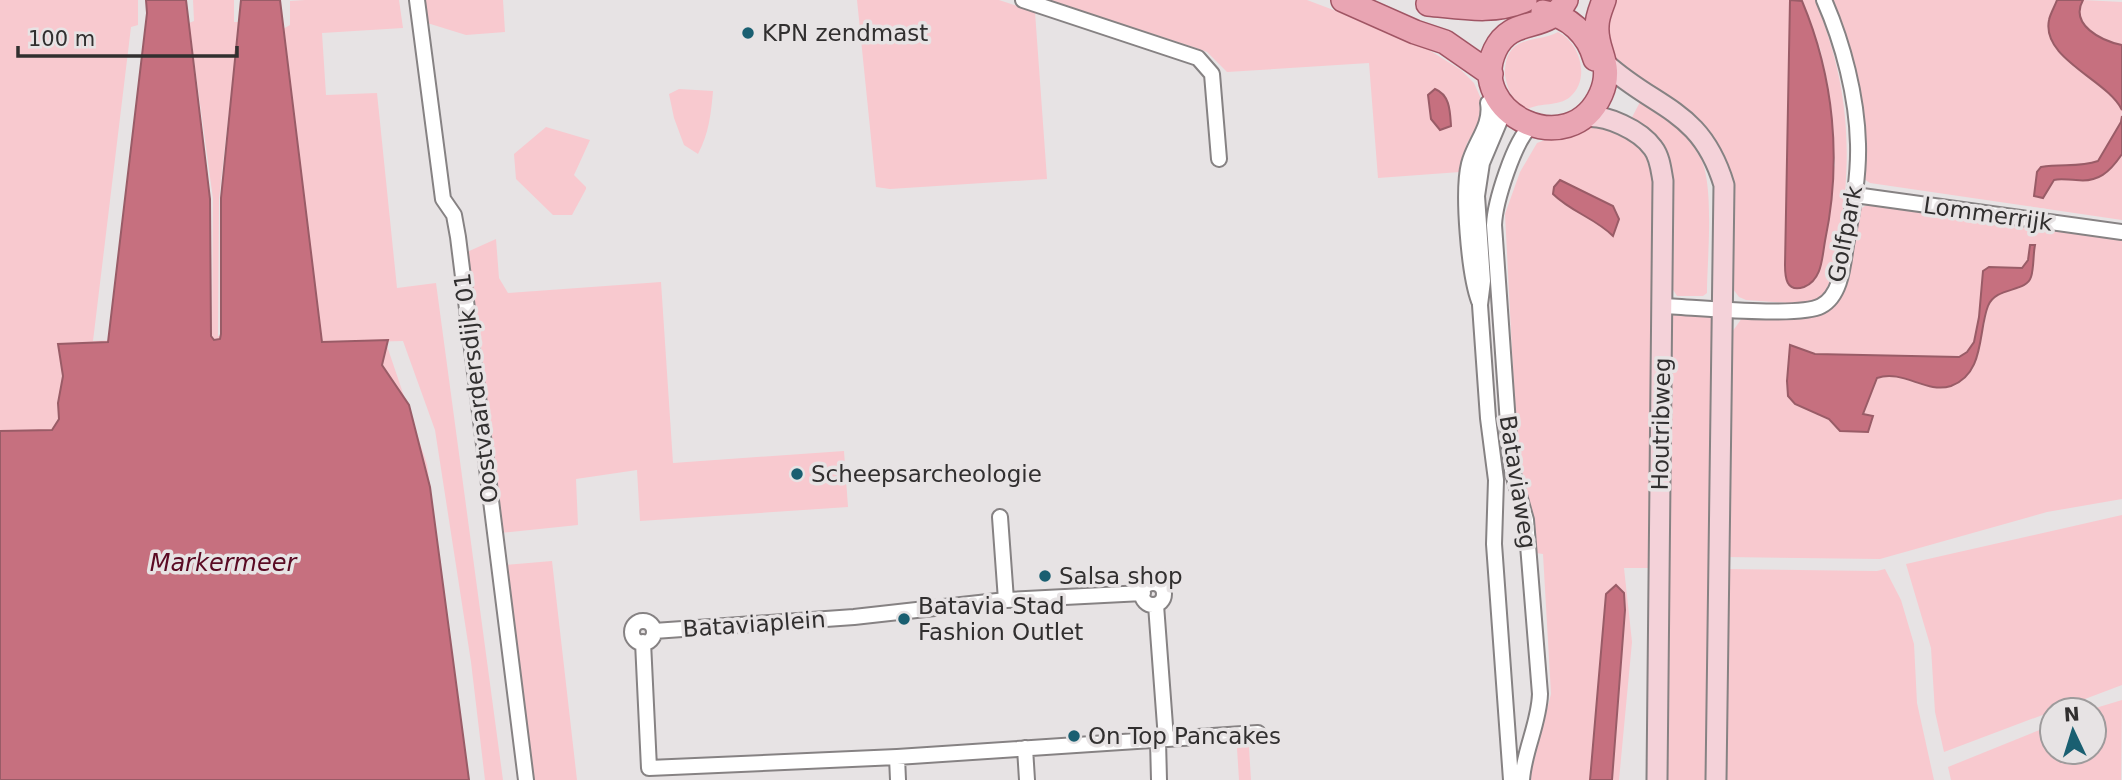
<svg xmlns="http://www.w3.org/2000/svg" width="2122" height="780" viewBox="0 0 2122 780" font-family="'DejaVu Sans',sans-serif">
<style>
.green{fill:#f8c9cf;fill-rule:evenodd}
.water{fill:#c6707f;stroke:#995c67;stroke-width:2}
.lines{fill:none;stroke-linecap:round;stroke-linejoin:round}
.street-casing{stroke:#868283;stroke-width:18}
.secondary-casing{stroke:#868283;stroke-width:23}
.primary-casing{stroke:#a05564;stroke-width:26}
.street{stroke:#fff;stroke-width:14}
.secondary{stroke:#f4d2d9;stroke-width:19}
.primary{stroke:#e9a5b3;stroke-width:23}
.poi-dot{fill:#1a5f71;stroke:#e7e3e4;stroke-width:2.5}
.labels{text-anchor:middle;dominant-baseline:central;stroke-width:7;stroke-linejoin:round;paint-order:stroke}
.poi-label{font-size:23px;fill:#312f2f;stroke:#e7e3e4;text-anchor:start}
.street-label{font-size:23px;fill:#312f2f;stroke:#e7e3e4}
.water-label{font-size:24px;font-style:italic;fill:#5a0a23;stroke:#e7e3e4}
</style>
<rect width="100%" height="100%" fill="#e7e3e4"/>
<!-- green -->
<path class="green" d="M 0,0 L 138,0 L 138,25 L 131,27 L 93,341 L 212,336 L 213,199 L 189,23 L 194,21 L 193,0 L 234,0 L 234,22 L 239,22 L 219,199 L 218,336 L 323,344 L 387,346 L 427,464 L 469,780 L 0,780 Z
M 305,0 L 399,0 L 403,28 L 322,33 L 326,95 L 377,93 L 397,288 L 436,283 L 503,780 L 485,780 L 471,662 L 435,430 L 403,341 L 322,343 L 283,29 L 290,25 L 290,1 Z
M 421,0 L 503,0 L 505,32 L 466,35 L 424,22 Z
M 857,0 L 999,0 L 1035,12 L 1047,179 L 890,189 L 876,187 Z
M 1049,0 L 1307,0 L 1413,40 L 1461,70 L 1474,83 L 1482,101 L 1484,117 L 1467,143 L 1460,172 L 1378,178 L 1369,63 L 1227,72 L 1207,52 L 1196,48 Z
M 1613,0 L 1790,0 L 1786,281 L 1835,165 L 1828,85 L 1820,48 L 1800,0 L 1815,0 C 1849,83 1854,155 1838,243 C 1835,260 1833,284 1820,298 L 1800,304 L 1746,300 L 1739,297 L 1730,285 L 1723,158 L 1618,67 L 1604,36 Z
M 1828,0 L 2057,0 L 2049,20 L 2049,32 L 2074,67 L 2105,88 L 2118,102 L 2122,110 L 2121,122 L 2098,161 L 2079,167 L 2052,165 L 2041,167 L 2037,172 L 2049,187 C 2058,173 2071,182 2086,181 C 2101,180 2114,166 2122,154 L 2122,220 L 1870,183 L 1864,179 Z
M 2083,0 L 2122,2 L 2122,45 C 2102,41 2069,25 2083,0 Z
M 1558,32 C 1580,43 1591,79 1570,97 C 1558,107 1541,102 1528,109 C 1515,103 1509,94 1506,80 C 1504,73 1505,66 1507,58 C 1516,35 1540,42 1558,32 Z
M 679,89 L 713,91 C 711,114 709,133 698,154 L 684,145 L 674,118 L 669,94 Z
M 1640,102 C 1663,116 1687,132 1700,157 C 1715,184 1707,260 1707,293 L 1703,296 L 1677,296 L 1672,288 C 1673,252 1681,165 1658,138 C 1652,131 1638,127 1629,123 Z
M 1598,125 C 1648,141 1651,152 1654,201 L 1648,568 L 1624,568 L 1632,642 L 1619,780 L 1529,780 L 1551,694 L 1543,554 L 1536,553 L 1535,530 L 1517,449 L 1505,214 L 1520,172 L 1537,143 L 1580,126 ZM 1563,204 L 1619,219 L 1613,235 L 1601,224 Z
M 546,127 L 590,140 L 574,175 L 586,187 L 586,189 L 572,215 L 553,215 L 516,179 L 514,154 Z
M 1870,203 L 2122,239 L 2122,499 L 2047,512 L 1880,559 L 1726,557 L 1730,335 L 1742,318 C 1762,317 1799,319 1817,314 C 1851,306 1855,237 1860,209 ZM 2030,245 L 2035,245 L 2032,261 L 2008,290 L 1994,296 L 1988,306 L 1978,355 L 1967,376 C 1956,379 1938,388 1927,386 C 1909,383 1896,371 1877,378 L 1863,414 L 1873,416 L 1840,431 L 1829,419 L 1795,404 L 1788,396 L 1788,362 L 1791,346 L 1815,354 L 1959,357 L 1967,352 L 1974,342 L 1979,317 L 2007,269 L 2023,269 L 2028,260 Z
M 496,239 L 499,278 L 508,293 L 661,282 L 673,463 L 844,451 L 848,507 L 640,521 L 637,470 L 576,479 L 578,525 L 500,533 L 467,252 Z
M 1671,315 L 1711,317 L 1713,325 C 1711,477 1708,628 1707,780 L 1665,780 L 1671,393 L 1663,321 Z
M 2122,515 L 2122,685 L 1944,752 L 1935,712 L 1931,648 L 1906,564 Z
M 552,561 L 577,780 L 531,780 L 505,565 Z
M 1726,569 L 1877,571 L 1885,569 L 1901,600 L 1914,644 L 1917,703 L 1934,780 L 1725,780 Z
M 2122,700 L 2121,780 L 1951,780 L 1948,767 L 2052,725 L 2052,752 L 2094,752 L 2094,710 L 2089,710 Z
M 1249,747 L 1251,780 L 1239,780 L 1237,748 Z"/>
<!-- water -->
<path class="water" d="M 146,0 L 186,0 L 210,199 L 211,336 L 214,340 L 220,339 L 221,334 L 221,198 L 241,0 L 280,0 L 322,342 L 388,340 L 382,365 L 409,405 L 430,487 L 469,780 L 0,780 L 0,431 L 52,430 L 59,419 L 58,403 L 63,376 L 58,344 L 108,342 L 147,13 Z
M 1790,0 L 1802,1 C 1834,77 1842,160 1825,241 C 1822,258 1822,280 1804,287 C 1786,293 1785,277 1785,265 Z
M 2057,0 L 2083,0 C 2069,25 2102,41 2122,45 L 2122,110 C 2108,80 2041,59 2049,20 C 2050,14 2055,6 2057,0 Z
M 1435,89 C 1450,95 1450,111 1451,126 L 1440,130 L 1431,119 L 1428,95 Z
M 2122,116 L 2122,154 C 2110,172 2098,183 2076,180 C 2068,180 2061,178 2054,180 L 2043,198 L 2034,196 L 2037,172 L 2041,167 C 2062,163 2078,168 2098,161 L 2121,122 Z
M 1560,180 L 1613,206 L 1619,219 L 1613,236 C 1595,218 1571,212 1553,194 L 1554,187 Z
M 2030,245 L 2035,245 C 2033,255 2034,268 2031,277 C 2026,293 1996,286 1988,306 C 1978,331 1985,374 1951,386 C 1926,394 1903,369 1877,378 L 1863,414 L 1873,416 L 1868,432 L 1840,431 L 1829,419 L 1795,404 L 1788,396 L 1787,381 L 1790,345 L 1815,354 L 1959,357 L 1967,352 L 1974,342 L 1979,317 L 1983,271 L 1989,267 L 2022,268 L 2028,260 Z
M 1616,585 L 1624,593 L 1625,610 L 1612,780 L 1590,780 L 1606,594 Z"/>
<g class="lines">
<!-- street casing -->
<g class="street-casing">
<path id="street" d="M 417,0 L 443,199 L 454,215 L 458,237 L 526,780
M 1023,0 L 1198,58 L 1212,74 L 1219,159
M 1503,102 L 1501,118 L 1482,163 L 1477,196 L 1483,281 L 1480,305 L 1488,418 L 1496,480 L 1494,544 L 1511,780
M 1855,195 L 2122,232
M 1479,301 C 1469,274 1462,192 1469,164 C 1474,143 1492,126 1488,103
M 1662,306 C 1693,307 1798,318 1821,306 C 1841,296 1843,265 1846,245 C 1852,212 1859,178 1858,144 C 1857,97 1843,43 1824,0
M 1000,517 L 1006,600
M1142 594a11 11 0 1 1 22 0a11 11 0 1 1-22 0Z
M 1156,605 L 1166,739
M632 632a11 11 0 1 1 22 0a11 11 0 1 1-22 0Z
M 654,631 L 854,617 L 1006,600 L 1143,593
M 643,642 L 649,768 L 897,757 L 1258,733
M 1158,740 L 1159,780
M 1025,748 L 1027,780
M 897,757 L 898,780
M 1522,780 C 1524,750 1539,724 1540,694 L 1526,520 L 1512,470 L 1509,438 L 1494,225 C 1495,202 1514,141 1531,126"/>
</g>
<!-- secondary casing -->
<g class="secondary-casing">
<path id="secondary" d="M 1606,64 C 1657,110 1701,109 1724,185 L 1716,780
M 1584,117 C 1606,114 1640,130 1653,148 C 1660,157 1661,170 1663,181 L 1657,780"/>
</g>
<!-- primary casing -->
<g class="primary-casing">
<path id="primary" d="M 1343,0 L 1415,32 L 1445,42 L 1491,74
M 1566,0 C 1548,35 1512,14 1495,50 C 1466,113 1570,164 1601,94 C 1614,64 1595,51 1597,26 C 1597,17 1601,8 1604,0
M 1428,4 C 1461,7 1494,14 1525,0
M 1543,12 C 1569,16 1588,34 1595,59"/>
</g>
<!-- street -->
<use href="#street" class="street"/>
<!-- secondary -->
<use href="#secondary" class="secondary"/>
<!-- primary -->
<use href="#primary" class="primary"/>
</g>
<!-- markers -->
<g class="poi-dot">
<circle cx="748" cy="33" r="7"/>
<circle cx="797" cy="474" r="7"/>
<circle cx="1045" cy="576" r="7"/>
<circle cx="904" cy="619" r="7"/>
<circle cx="1074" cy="736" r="7"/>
</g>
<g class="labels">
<!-- poi labels -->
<g class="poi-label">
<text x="762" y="33">KPN zendmast</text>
<text x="811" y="474">Scheepsarcheologie</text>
<text x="1059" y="576">Salsa shop</text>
<text x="918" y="606">Batavia Stad<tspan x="918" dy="26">Fashion Outlet</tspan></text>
<text x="1088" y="736">On Top Pancakes</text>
</g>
<!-- street labels -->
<g class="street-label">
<text transform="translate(1988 214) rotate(8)">Lommerrijk</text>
<text transform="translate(1845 234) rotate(-79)">Golfpark</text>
<text transform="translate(476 388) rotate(-97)">Oostvaardersdijk 01</text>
<text transform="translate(1661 424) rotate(-89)">Houtribweg</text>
<text transform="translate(1518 482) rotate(81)">Bataviaweg</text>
<text transform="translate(754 624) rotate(-4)">Bataviaplein</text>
</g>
<!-- water labels -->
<g class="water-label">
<text x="223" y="563">Markermeer</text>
</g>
</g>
<!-- north arrow -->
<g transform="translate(2073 731) rotate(356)"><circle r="33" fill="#e7e3e4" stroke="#9e9b9c" stroke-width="2"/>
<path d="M0-5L12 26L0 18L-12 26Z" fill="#1a5f71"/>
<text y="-10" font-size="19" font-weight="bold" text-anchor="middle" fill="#312f2f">N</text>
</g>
<!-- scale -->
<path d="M18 46v10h219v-10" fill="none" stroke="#312f2f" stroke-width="3.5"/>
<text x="28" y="46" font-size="21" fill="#312f2f" stroke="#e7e3e4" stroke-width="5" paint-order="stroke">100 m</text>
</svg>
